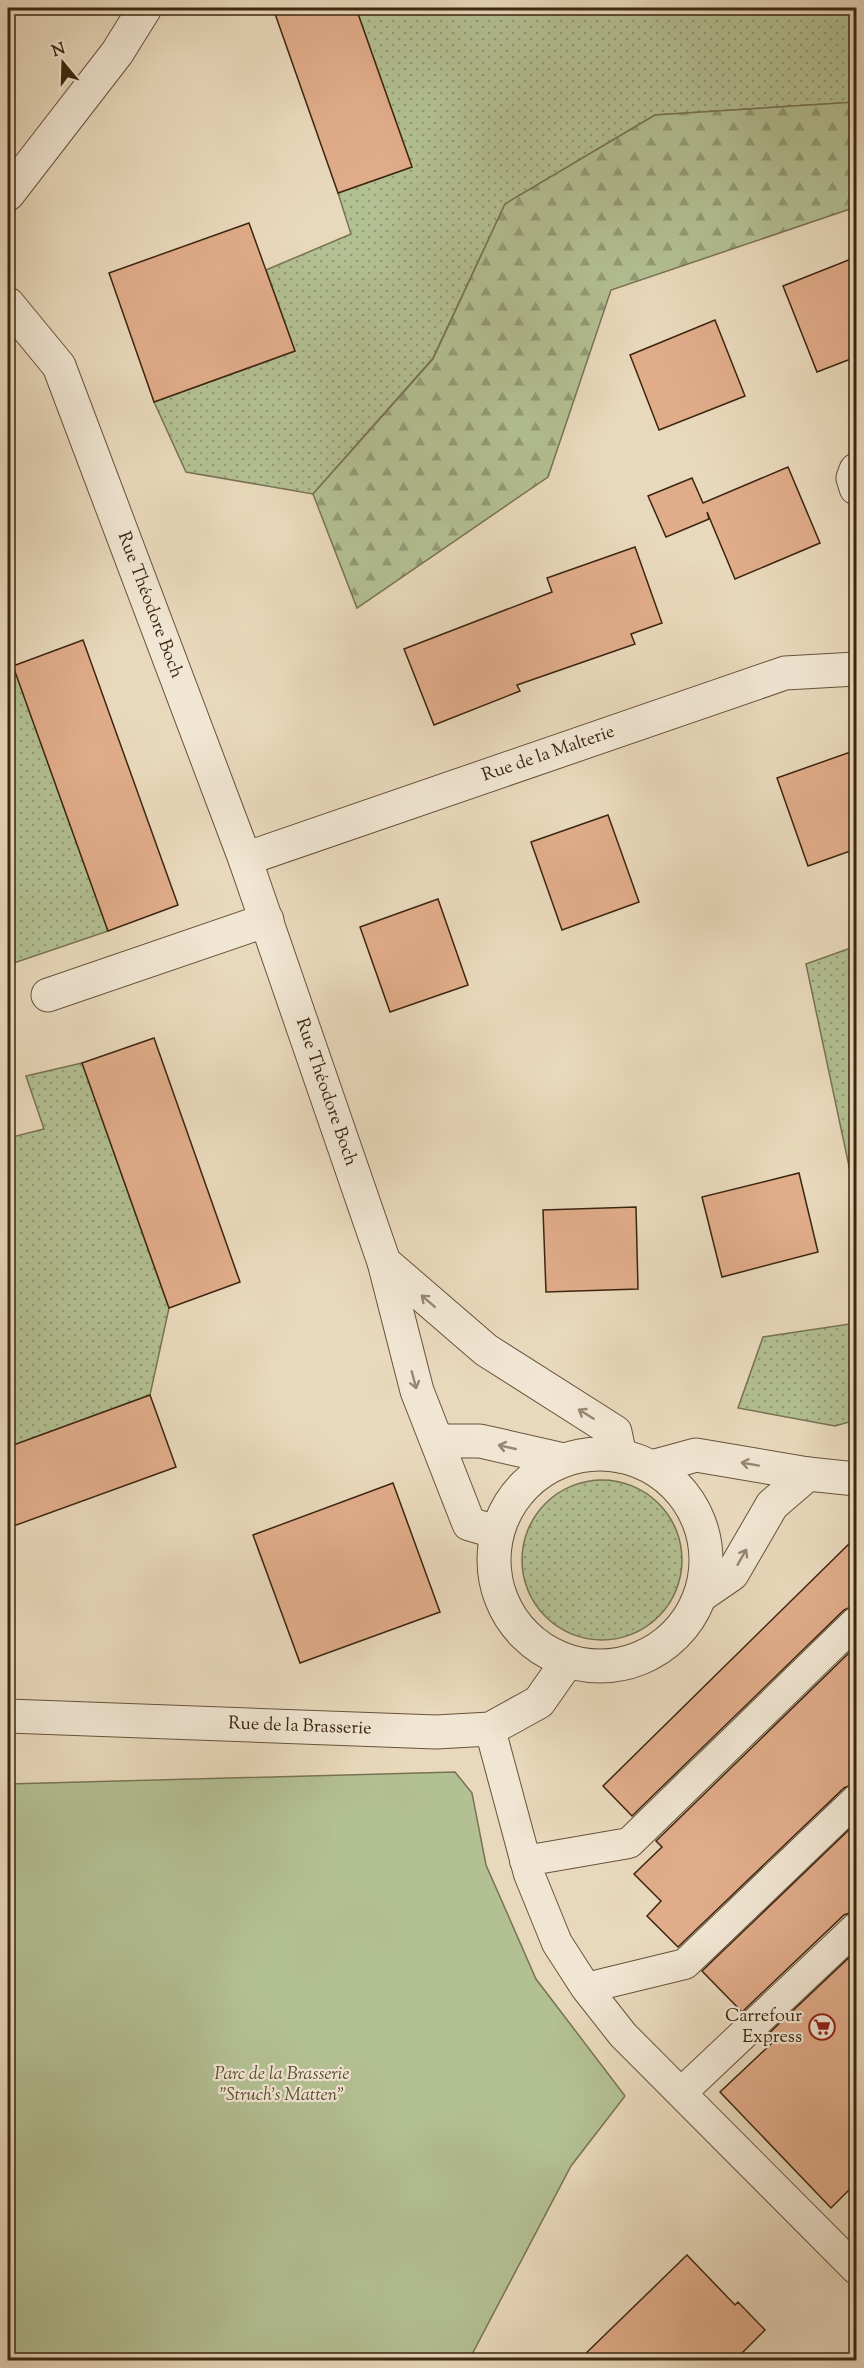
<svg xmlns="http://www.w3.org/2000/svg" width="864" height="2368" viewBox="0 0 864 2368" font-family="'Sorts Mill Goudy',serif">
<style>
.grass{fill:url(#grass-dots);stroke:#787352;stroke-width:1.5}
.forest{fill:url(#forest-firs);stroke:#787352;stroke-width:1.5}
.park{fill:#b3c093;stroke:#787352;stroke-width:1.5}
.building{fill:#e1ac8a;stroke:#3c2610;stroke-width:1.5}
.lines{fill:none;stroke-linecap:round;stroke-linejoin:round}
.lane-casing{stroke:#67533b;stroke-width:32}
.street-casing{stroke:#67533b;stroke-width:35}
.lane{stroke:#f1e6d3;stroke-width:30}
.street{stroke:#f1e6d3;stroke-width:33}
.oneway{stroke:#968672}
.labels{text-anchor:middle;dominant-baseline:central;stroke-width:4.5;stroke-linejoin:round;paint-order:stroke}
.street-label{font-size:18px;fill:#3c2610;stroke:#f1e6d3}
.poi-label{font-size:18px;fill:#3c2610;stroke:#f1e6d3;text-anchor:end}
.park-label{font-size:18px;font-style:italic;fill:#5a4c31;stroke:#f1e6d3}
</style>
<defs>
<pattern id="grass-dots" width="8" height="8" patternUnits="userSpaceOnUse" patternTransform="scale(1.5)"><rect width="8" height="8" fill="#b3c093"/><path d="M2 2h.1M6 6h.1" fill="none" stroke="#939c77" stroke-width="1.8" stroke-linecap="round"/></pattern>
<pattern id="forest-firs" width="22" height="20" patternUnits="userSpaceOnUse" patternTransform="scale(1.5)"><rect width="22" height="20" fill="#b3c093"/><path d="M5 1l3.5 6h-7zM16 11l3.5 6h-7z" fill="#939c77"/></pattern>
</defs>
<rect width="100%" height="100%" fill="#e9d9bc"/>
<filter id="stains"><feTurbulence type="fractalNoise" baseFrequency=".00333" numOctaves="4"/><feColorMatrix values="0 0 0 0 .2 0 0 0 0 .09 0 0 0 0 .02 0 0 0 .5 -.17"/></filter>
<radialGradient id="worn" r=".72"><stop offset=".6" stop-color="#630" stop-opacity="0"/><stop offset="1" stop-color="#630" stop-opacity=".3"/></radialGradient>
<!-- grass -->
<path class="grass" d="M 356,8 L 856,8 L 856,102 L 655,115 L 505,204 L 433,358 L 313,494 L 186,472 L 154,402 L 295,351 L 266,270 L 351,234 L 338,193 L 412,167 Z
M 8,650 L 108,931 L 8,965 Z
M 856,946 L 856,1199 L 806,964 Z
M 82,1063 L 169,1308 L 150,1395 L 8,1447 L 8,1138 L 44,1129 L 26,1076 Z
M 856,1323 L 856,1420 L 835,1426 L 738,1408 L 763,1337 Z
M522 1560a80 80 0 1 1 160 0a80 80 0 1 1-160 0Z"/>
<!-- forest -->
<path class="forest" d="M 856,102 L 856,207 L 611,290 L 548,477 L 357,608 L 313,494 L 433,359 L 505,204 L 655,115 Z"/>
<!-- park -->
<path class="park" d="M 455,1772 L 472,1793 L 486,1865 L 536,1979 L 625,2096 L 571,2166 L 469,2360 L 8,2360 L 8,1784 Z"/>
<!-- building -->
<path class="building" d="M 273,8 L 356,8 L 412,167 L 338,193 Z
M 249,223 L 295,351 L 154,402 L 109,273 Z
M 856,257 L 856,357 L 817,372 L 783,286 Z
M 715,320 L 745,396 L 659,430 L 630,355 Z
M 788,467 L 820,543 L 735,579 L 707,512 L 709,519 L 666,537 L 648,496 L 692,478 L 703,503 Z
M 635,547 L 662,623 L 631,634 L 635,644 L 517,685 L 520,691 L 434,725 L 404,649 L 552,592 L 547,578 Z
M 83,640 L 178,905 L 108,931 L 13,666 Z
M 856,750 L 856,849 L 808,866 L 777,778 Z
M 608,815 L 639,902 L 562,930 L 531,842 Z
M 438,899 L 468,985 L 390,1012 L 360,927 Z
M 154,1038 L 240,1282 L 169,1308 L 82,1063 Z
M 799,1173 L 818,1252 L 722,1277 L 702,1197 Z
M 636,1207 L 638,1289 L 546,1292 L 543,1210 Z
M 150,1395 L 176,1467 L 8,1528 L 8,1447 Z
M 393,1483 L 440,1612 L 300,1663 L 253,1535 Z
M 856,1537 L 856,1605 L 844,1610 L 632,1816 L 603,1786 Z
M 856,1646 L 856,1783 L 844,1788 L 678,1947 L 647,1916 L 661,1901 L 634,1874 L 662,1847 L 656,1841 Z
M 856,1823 L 856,1911 L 844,1915 L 742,2012 L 702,1971 Z
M 856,1951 L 856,2183 L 831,2208 L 720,2092 L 772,2043 L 766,2036 Z
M 687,2255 L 735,2305 L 738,2302 L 765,2330 L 734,2361 L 578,2361 Z"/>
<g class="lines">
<!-- lane casing -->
<g class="lane-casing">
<path id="lane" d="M 490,1729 L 529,1874 L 557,1943 L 586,1988 L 623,2035 L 856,2269
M 525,1861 L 629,1843 L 856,1622
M 586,1988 L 685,1964 L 856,1800
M 681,2093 L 856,1928"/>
</g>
<!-- street casing -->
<g class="street-casing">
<g id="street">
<path d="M 8,194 L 117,53 L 145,8"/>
<path id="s1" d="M 8,304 L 59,366 L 245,859 L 384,1262 L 417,1391 L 469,1524 L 497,1532"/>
<path d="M 856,470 L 853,478 L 856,488"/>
<path id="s2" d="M 245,859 L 785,673 L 856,669"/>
<path d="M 48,995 L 267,920"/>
<path d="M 384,1262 L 486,1350 L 615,1432 L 620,1456"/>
<path d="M 437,1441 L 480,1441 L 564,1460"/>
<circle cx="600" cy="1560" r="106"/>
<path d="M 652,1467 L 696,1455 L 808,1474 L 856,1479"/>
<path d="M 700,1596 L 732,1574 L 772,1505 L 808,1474"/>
<path id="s3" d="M 8,1716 L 436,1732 L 490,1729 L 539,1702 L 567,1662"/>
</g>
</g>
<!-- lane -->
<use href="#lane" class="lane"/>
<!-- street -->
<use href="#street" class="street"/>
</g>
<!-- one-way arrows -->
<defs><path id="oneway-shaft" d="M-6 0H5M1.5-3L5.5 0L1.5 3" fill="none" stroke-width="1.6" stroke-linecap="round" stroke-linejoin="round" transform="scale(1.5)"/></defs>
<g class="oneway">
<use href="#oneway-shaft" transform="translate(428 1301) rotate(-139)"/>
<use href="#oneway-shaft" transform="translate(414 1380) rotate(75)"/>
<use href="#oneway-shaft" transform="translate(586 1414) rotate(-148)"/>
<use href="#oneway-shaft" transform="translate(507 1447) rotate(-167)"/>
<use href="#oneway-shaft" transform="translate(750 1464) rotate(-170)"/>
<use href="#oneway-shaft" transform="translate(742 1557) rotate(-60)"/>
</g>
<!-- icons -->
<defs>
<g id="supermarket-ring" transform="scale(1.35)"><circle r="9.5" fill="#f1e6d3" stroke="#8f2418" stroke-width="1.5"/><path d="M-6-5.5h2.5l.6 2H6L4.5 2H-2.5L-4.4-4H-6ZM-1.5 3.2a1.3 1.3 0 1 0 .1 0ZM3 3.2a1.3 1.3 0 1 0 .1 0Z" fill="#8f2418"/></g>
</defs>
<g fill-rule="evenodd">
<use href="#supermarket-ring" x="822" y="2027"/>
</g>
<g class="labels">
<!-- street labels -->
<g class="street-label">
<text stroke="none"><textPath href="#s1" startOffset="336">Rue Théodore Boch</textPath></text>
<text stroke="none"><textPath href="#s2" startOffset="321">Rue de la Malterie</textPath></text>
<text stroke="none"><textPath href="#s1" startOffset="854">Rue Théodore Boch</textPath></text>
<text stroke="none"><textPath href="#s3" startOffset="292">Rue de la Brasserie</textPath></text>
</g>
<!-- poi labels -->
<g class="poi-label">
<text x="802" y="2017">Carrefour<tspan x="802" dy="21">Express</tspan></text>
</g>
<!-- park labels -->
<g class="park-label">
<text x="282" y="2075">Parc de la Brasserie<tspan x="282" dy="21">"Struch's Matten"</tspan></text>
</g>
</g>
<!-- margin -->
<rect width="864" height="2368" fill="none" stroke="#e9d9bc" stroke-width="30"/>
<rect x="9" y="9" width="846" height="2350" fill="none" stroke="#3c2610" stroke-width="3"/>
<rect x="15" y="15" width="834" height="2338" fill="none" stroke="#3c2610" stroke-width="1.5"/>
<!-- north arrow -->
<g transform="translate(63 63) rotate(341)" stroke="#f1e6d3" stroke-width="4.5" paint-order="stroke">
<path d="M0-4.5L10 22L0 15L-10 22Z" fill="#3c2610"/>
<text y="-9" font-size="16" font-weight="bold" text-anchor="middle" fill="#3c2610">N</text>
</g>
<rect width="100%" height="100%" filter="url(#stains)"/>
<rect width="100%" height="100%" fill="url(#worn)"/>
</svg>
